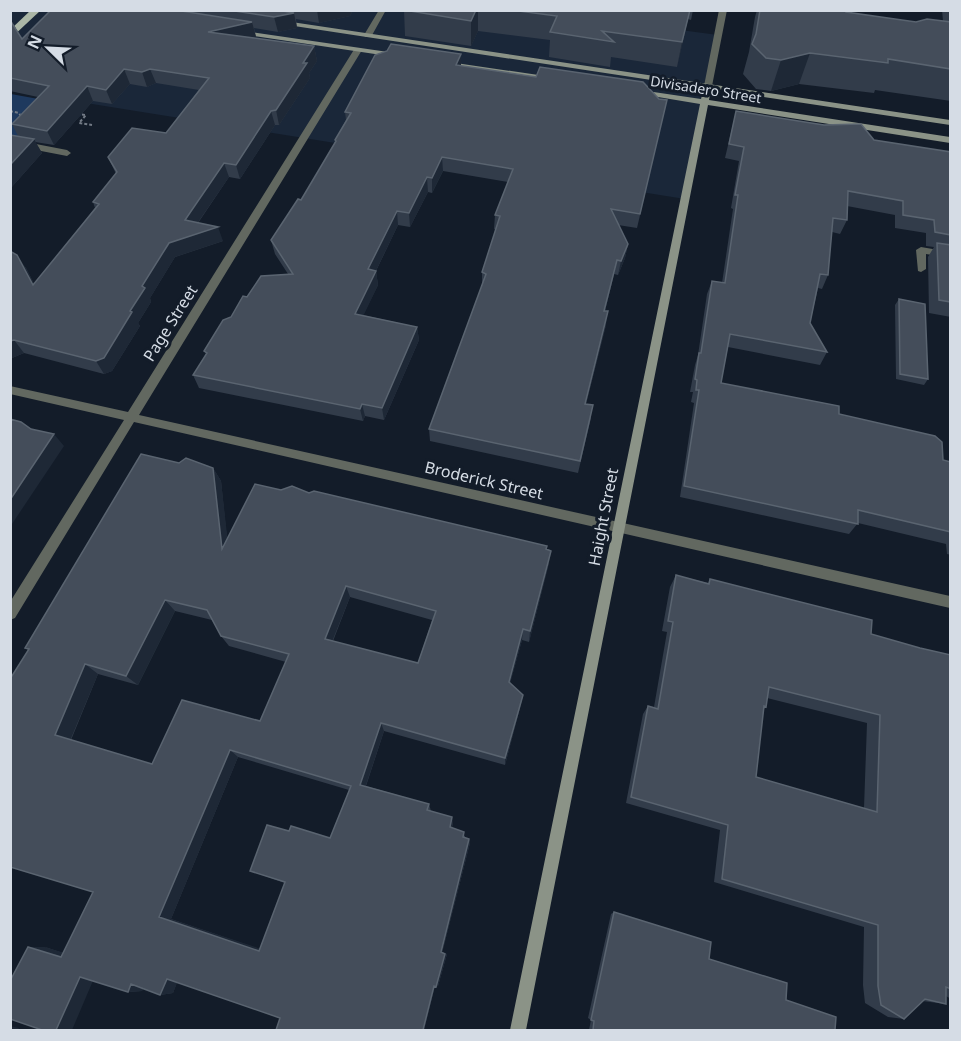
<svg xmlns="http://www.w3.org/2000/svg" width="961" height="1041" viewBox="0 0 961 1041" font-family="'Noto Sans',sans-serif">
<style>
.built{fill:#1a2739}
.green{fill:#1e395e}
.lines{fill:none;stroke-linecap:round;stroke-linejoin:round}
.path{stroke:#727a85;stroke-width:2;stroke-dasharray:3 2;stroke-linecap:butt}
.lane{fill:#626860;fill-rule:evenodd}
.street{fill:#626860;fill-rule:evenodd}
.secondary{fill:#8b9387;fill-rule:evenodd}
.primary{fill:#abb6a6;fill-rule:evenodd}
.wall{fill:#323c4a;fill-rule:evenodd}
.shaded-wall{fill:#1e2836}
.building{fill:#444d5a;stroke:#5a6470;stroke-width:1.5;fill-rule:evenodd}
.labels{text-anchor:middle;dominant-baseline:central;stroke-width:6;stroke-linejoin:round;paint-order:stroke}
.far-street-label{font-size:14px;fill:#d5dce5;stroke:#131c29}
.street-label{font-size:16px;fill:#d5dce5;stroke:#131c29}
</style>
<rect width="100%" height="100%" fill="#131c29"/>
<!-- built -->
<path class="built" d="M 530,10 L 718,35 L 685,199 L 11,91 L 10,11 Z"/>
<!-- green -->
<path class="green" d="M 11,94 L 66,104 L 73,109 L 84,111 L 80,116 L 18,141 L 11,139 Z"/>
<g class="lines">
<!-- path -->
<path class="path" d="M 10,111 L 19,113 L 22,118
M 77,114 L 86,115 L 79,123 L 92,125"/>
<!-- lane -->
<path class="lane" d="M 10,139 L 67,150 L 71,153 L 67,156 L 10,145 Z
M 921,247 L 950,252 L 950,258 L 926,254 L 926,269 L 921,272 L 918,271 L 916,250 Z"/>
<!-- street -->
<path class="street" d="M 379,10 L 386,10 L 371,37 L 365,37 L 364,35 Z
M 719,10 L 727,10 L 712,86 L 708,88 L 704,86 Z
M 355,48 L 362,50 L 139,415 L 950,596 L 950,608 L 134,422 L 15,618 L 10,620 L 10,602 L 124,420 L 10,394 L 10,386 L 128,412 Z"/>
<!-- secondary -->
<path class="secondary" d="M 278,20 L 950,120 L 950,125 L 711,89 L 709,100 L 950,137 L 950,143 L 708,105 L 526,1030 L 510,1030 L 700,104 L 640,94 L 636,92 L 640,90 L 701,99 L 704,88 L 281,24 L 277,22 Z
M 237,30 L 395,53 L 399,55 L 395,57 L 240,34 L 237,34 Z
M 442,61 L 552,77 L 556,79 L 552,81 L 445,65 L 441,63 Z"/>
<!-- primary -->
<path class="primary" d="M 31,10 L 41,10 L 10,39 L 10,30 Z"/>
</g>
<!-- wall -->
<path class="wall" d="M 51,10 L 353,10 L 350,16 L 319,23 L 296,19 L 297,28 L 278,32 L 254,28 L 256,37 L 251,38 L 314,46 L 317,61 L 309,73 L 310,78 L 279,125 L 275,125 L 240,179 L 229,177 L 198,223 L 223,241 L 175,257 L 150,298 L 151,302 L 138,323 L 140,326 L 112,371 L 104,374 L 24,353 L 12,358 L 10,357 L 10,251 L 26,268 L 34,284 L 95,208 L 93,202 L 116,174 L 108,157 L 166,133 L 199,90 L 156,83 L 147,87 L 130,84 L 112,104 L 93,101 L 54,145 L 35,142 L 42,153 L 10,189 L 10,135 L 18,136 L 12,124 L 38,97 L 10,91 L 11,20 L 22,39 Z
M 404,10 L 693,10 L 691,20 L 688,19 L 677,67 L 611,57 L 610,67 L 549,57 L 550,40 L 478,31 L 471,46 L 405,36 Z
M 757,10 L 846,10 L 846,12 L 916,22 L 943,21 L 942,10 L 951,10 L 951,101 L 875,90 L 874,93 L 799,84 L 771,91 L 756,89 L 743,74 L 749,52 L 755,17 Z
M 461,66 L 667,100 L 637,228 L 618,225 L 628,244 L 625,258 L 618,275 L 614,274 L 605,311 L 606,325 L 586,404 L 591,418 L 578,473 L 430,441 L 429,429 L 482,285 L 482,272 L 496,230 L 494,229 L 495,215 L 508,182 L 443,171 L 432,193 L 428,192 L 410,227 L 398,225 L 376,271 L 378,285 L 363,315 L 417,327 L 419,340 L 384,420 L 365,416 L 363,421 L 199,388 L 193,375 L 206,354 L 204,351 L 247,297 L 288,274 L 275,254 L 271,240 L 301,200 L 335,143 L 335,140 L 346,120 L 345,112 Z
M 736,111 L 874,140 L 951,152 L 951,317 L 929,313 L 928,257 L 934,247 L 926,246 L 926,233 L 895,228 L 895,215 L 847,206 L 847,220 L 840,234 L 832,232 L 828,275 L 822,289 L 818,288 L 810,323 L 827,352 L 820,365 L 728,347 L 721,383 L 839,414 L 943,460 L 951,462 L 951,555 L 947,554 L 946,544 L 858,523 L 849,534 L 680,497 L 694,403 L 691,402 L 693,392 L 690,392 L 695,365 L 698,355 L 707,294 L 712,281 L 722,283 L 733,209 L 731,208 L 739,161 L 725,158 Z
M 899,299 L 928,379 L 924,385 L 896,379 L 895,305 Z
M 179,463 L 213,468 L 221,481 L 227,539 L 281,490 L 309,493 L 546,549 L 549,563 L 529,642 L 522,640 L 510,683 L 523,695 L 521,704 L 505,765 L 384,731 L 366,786 L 429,804 L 431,811 L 453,822 L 452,828 L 465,836 L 465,838 L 469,839 L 470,843 L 442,953 L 447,954 L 438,986 L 435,986 L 424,1030 L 280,1018 L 177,982 L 173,993 L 160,995 L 143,988 L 142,991 L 128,992 L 45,947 L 63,953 L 93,892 L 28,650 L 25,648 ZM 350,597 L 432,620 L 418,663 L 333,641 ZM 175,611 L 212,620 L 221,636 L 229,646 L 286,662 L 260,721 L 152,764 L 71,740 L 98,674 L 138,685 ZM 238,757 L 349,790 L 330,838 L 289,831 L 250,871 L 285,883 L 260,949 L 171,919 Z
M 676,575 L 708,583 L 710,579 L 871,634 L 920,648 L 951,655 L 951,999 L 946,996 L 946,1004 L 922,1001 L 904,1019 L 888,1017 L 865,1003 L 863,985 L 864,927 L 714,882 L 720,830 L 626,803 L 643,714 L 648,706 L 654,707 L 667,632 L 662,631 L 670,587 ZM 767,698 L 867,723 L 864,808 L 756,777 L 763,710 L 766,707 Z
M 614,912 L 709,959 L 786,1000 L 835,1030 L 589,1030 L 591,1020 L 588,1018 L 611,914 Z"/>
<!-- shaded-wall -->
<path class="shaded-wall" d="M 317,10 L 353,10 L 350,16 L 319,23 Z
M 476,10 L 478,10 L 478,31 L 471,46 L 471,21 Z
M 690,10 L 677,67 L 682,42 Z
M 294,13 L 297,28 L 278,32 L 274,17 Z
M 252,22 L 256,37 L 212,47 L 208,32 Z
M 314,46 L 317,61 L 309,73 L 310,78 L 279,125 L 276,110 L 303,63 Z
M 810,53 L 799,84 L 771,91 L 781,60 Z
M 461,54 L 461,69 L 456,65 Z
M 124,69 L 130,84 L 112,104 L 106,90 Z
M 150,69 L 156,83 L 147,87 L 142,72 Z
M 87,86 L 93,101 L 54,145 L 47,131 Z
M 271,111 L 275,125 L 240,179 L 236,165 Z
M 34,139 L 42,153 L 10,189 L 10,165 Z
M 442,157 L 443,171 L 432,193 L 432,178 Z
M 224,163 L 229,177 L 190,234 L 185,220 Z
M 427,177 L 428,192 L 410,227 L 409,213 Z
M 397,211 L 398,225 L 370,283 L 368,269 Z
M 218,227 L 223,241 L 175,257 L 150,298 L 151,302 L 138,323 L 140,326 L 112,371 L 104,374 L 96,361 L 130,311 L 142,286 L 169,243 Z
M 628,244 L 625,258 L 618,275 L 621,261 Z
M 17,255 L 26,268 L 42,299 L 33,285 Z
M 617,260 L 614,274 L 602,324 L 604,311 Z
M 376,271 L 378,285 L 358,327 L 355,314 Z
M 608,311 L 606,325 L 583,416 L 585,404 Z
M 417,327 L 419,340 L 384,420 L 382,408 Z
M 14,340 L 24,353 L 12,358 L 10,357 L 10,341 Z
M 362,404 L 365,416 L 363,421 L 360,409 Z
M 54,434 L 64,446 L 10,527 L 10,500 Z
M 213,468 L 221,481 L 230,561 L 222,549 Z
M 551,551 L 549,563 L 529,642 L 530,631 Z
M 346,586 L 350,597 L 329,649 L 325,639 Z
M 165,600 L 175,611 L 138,685 L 126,676 Z
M 523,629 L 522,640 L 508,691 L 509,682 Z
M 85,664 L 98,674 L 69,743 L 55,735 Z
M 523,695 L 521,704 L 505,765 L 505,758 Z
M 381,723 L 384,731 L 364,791 L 360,785 Z
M 230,750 L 238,757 L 171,919 L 267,951 L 259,951 L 159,917 Z
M 452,817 L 453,822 L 451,832 L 450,827 Z
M 469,839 L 470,843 L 442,953 L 441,952 Z
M 28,947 L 45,947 L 77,957 L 61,957 Z
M 445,954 L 447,954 L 438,986 L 436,987 Z
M 95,976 L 72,1030 L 56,1030 L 80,977 Z
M 179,978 L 173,993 L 160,995 L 167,979 Z
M 145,983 L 142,991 L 128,992 L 131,984 Z
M 435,985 L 424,1030 L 423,1030 L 434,986 Z
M 10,1026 L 19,1028 L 18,1030 L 10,1030 Z"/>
<!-- building -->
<path class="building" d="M 51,10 L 175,10 L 252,22 L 208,32 L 314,46 L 303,63 L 307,63 L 276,110 L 271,111 L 236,165 L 224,163 L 185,220 L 218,227 L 169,243 L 142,286 L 145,288 L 130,311 L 132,312 L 104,358 L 96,361 L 14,340 L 10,341 L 10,251 L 17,255 L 33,285 L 99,204 L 93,202 L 117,172 L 108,157 L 132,128 L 166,133 L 209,78 L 150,69 L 142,72 L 124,69 L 106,90 L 87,86 L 47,131 L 12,124 L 49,86 L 10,78 L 10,20 L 22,39 Z
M 228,10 L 277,10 L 294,13 L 274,17 Z
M 404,10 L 476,10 L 471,21 Z
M 511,10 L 690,10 L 682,42 L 602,31 L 614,42 L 550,32 L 557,16 Z
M 760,10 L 846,10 L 846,12 L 916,22 L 927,19 L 951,22 L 951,69 L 888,59 L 888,63 L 810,53 L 781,60 L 766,58 L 752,44 L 756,34 Z
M 391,44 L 461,54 L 456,65 L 536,77 L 540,67 L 643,82 L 659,99 L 667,100 L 640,214 L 611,209 L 628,244 L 621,261 L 617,260 L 604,311 L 608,311 L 585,404 L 593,405 L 580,461 L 429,429 L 486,274 L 482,272 L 500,216 L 495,215 L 513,169 L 442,157 L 432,178 L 427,177 L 409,213 L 397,211 L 368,269 L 376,271 L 355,314 L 417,327 L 382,408 L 362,404 L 360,409 L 193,375 L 207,353 L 204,351 L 223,320 L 231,317 L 243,296 L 247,297 L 261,276 L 293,274 L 271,240 L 298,199 L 301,200 L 336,141 L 335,140 L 351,113 L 345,112 L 375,55 L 387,51 Z
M 736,111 L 824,125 L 861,124 L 874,140 L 951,152 L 951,235 L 935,232 L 934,220 L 903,215 L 903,201 L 848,191 L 847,220 L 833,218 L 828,275 L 820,274 L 810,323 L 827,352 L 730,334 L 721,383 L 839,406 L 839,414 L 935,436 L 942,442 L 943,460 L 951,462 L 951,532 L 858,510 L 858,524 L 684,486 L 699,390 L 696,390 L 697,380 L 695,379 L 699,353 L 701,353 L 712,281 L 725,283 L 738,195 L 735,195 L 744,147 L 729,144 Z
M 10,135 L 34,139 L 10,165 Z
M 937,243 L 951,245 L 951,302 L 939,300 Z
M 899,299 L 925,304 L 928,379 L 900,374 Z
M 10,419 L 21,422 L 31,429 L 54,434 L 10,500 Z
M 141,454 L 179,463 L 186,458 L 213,468 L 222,549 L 255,484 L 281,490 L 292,486 L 309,493 L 314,491 L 547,546 L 546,549 L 551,551 L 530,631 L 523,629 L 509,682 L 523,695 L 505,758 L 381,723 L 360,785 L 429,804 L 427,810 L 452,817 L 450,827 L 464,832 L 463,837 L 469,839 L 441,952 L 445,954 L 436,987 L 434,986 L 423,1030 L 276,1030 L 280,1018 L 167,979 L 160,995 L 131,984 L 128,992 L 80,977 L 56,1030 L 42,1030 L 10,1019 L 10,981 L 28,947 L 61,957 L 93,892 L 10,867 L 10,679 L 29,649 L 25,648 ZM 346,586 L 436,611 L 418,663 L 325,639 ZM 165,600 L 207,610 L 221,636 L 289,654 L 260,721 L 182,700 L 152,764 L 55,735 L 85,664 L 126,676 ZM 230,750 L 351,786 L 330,838 L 291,826 L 289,831 L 267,825 L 250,871 L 285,882 L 259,951 L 159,917 Z
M 676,575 L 709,584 L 710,579 L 872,620 L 871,634 L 920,648 L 951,655 L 951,989 L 946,987 L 946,1004 L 925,999 L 904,1019 L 881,1005 L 878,986 L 878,925 L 722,879 L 728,825 L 631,797 L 648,706 L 658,709 L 673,622 L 668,621 ZM 769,687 L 880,715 L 877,812 L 756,777 L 764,706 L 766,707 Z
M 614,912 L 711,942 L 709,959 L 787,983 L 786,1000 L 836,1017 L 835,1030 L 593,1030 L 594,1021 L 591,1020 Z"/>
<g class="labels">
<!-- far-street labels -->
<g class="far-street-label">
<text transform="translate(706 89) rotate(9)">Divisadero Street</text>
</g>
<!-- street labels -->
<g class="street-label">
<text transform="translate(170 323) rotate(-58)">Page Street</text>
<text transform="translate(484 480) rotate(13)">Broderick Street</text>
<text transform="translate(603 517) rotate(-79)">Haight Street</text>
</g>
</g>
<!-- border -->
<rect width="961" height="1041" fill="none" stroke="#d5dce5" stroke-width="24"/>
<!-- north arrow -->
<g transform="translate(48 48) rotate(294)" stroke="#131c29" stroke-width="4.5" paint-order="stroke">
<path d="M0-4.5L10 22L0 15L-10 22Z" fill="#d5dce5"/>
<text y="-9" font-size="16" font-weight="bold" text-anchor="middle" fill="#d5dce5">N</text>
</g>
</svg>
